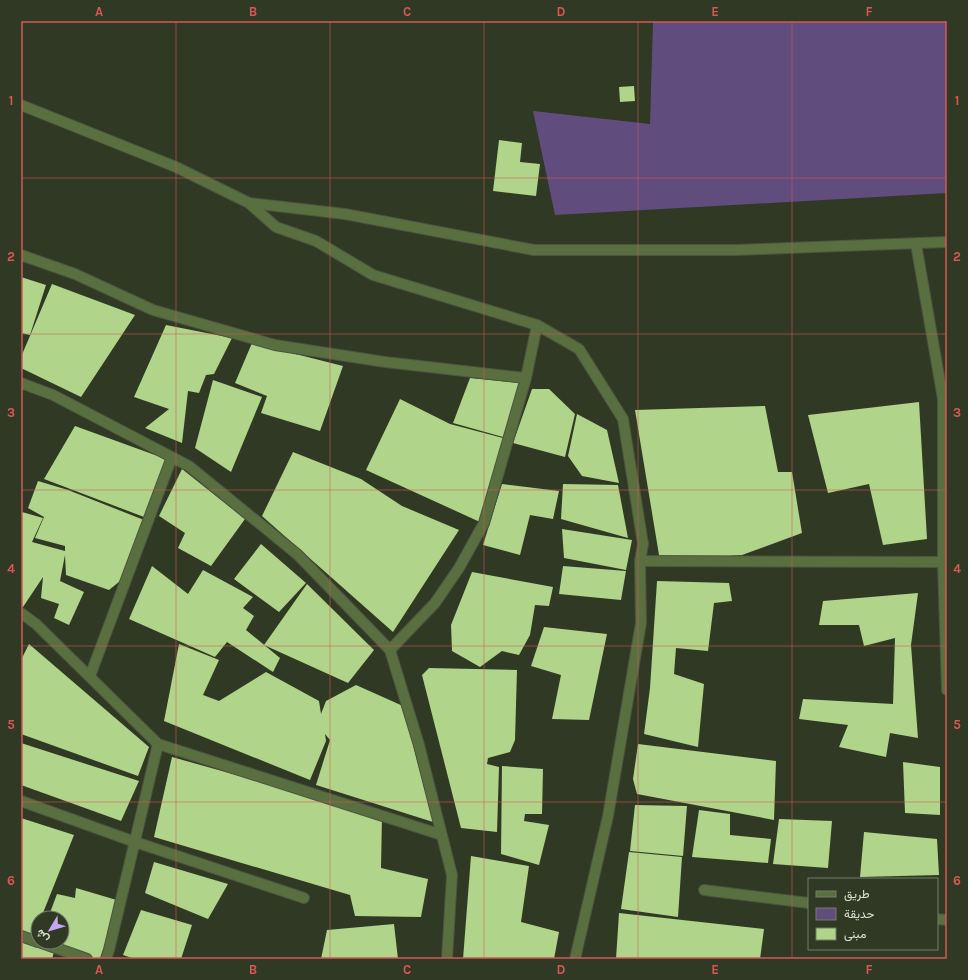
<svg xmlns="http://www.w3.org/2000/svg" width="968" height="980" viewBox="0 0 968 980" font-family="Karla,Vazirmatn,sans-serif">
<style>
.green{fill:#614d7d}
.building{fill:#b0d489}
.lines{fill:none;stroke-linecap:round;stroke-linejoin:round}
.minor-casing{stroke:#4b5440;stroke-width:12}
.tertiary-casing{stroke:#4b5440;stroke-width:12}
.minor{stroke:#596f40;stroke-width:10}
.tertiary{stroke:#596f40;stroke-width:10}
.grid{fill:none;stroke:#d85754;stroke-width:1;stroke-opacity:0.55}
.neatline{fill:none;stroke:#d85754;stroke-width:1.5}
.grid-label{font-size:13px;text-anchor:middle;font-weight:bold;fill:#d85754}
</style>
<rect width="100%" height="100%" fill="#2f3924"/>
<!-- green -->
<path class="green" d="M 653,21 L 947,21 L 947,193 L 555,215 L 533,111 L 650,124 Z"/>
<!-- building -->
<path class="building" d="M 634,86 L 635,101 L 620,102 L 619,87 Z
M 499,140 L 522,143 L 520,162 L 540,164 L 536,196 L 493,191 Z
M 21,277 L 46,285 L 30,335 L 21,333 Z
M 52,284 L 135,315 L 81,397 L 21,368 L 21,357 Z
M 166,325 L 232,338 L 214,374 L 206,375 L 199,393 L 188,391 L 182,443 L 145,428 L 169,409 L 134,397 Z
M 252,343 L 343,366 L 320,431 L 261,413 L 267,396 L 235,383 Z
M 470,378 L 521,383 L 503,437 L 453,423 Z
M 213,380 L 262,397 L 231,472 L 195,448 Z
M 532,389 L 549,389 L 575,414 L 565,457 L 513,443 Z
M 400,399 L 450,424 L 503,438 L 480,522 L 366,470 Z
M 919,402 L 927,539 L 883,545 L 869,484 L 828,493 L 808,415 Z
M 765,406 L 778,472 L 792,472 L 802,533 L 742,555 L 660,561 L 635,410 Z
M 577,414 L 607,430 L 619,483 L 582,476 L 568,456 Z
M 75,426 L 166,459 L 144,517 L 44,479 Z
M 293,452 L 361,479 L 402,506 L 459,530 L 393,632 L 262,516 Z
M 182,469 L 245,519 L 211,566 L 178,548 L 185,533 L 159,516 Z
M 38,481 L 68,490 L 144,520 L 125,577 L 109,590 L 66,575 L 65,555 L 60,581 L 84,592 L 69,625 L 54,618 L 59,604 L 41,598 L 43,577 L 23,607 L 21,605 L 22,512 L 43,518 L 32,542 L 65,551 L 65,546 L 35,538 L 44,517 L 28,508 Z
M 502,484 L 559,491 L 553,519 L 530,515 L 520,555 L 483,545 Z
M 563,484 L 618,485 L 628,538 L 561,519 Z
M 562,529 L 632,540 L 626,570 L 564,558 Z
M 261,544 L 306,583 L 279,612 L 234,579 Z
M 152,566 L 188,594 L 203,570 L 253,597 L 243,608 L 254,616 L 246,630 L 280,658 L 273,672 L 227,642 L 215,657 L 129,619 Z
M 563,566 L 626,571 L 621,600 L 559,594 Z
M 472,572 L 553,587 L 549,606 L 535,605 L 530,635 L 519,655 L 502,651 L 480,667 L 452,651 L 451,625 Z
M 657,581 L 729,583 L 732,601 L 714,603 L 708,651 L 676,648 L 674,674 L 704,684 L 698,747 L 644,734 L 650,688 Z
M 307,584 L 374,650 L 348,683 L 264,645 Z
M 918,593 L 911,645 L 918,738 L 890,733 L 886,757 L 839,747 L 848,725 L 799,719 L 803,699 L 893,704 L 895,638 L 864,646 L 859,625 L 819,625 L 823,601 Z
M 544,627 L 607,634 L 589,720 L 552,719 L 561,675 L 531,666 Z
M 29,644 L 149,747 L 138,776 L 21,734 L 21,660 Z
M 179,644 L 219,660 L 203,695 L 219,701 L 266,672 L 319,701 L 321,714 L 326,701 L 356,685 L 403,706 L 433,822 L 316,785 L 330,740 L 325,734 L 326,741 L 310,780 L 164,721 Z
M 429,668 L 517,670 L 515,740 L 510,752 L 488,758 L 487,764 L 499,767 L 497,832 L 461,828 L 422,675 Z
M 21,743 L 139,781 L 121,821 L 21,785 Z
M 638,744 L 776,761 L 774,820 L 637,794 L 633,779 Z
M 172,757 L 382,816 L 381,868 L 428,879 L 421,917 L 355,916 L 350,895 L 154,837 Z
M 903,762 L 940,767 L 940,815 L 905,813 Z
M 502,766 L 543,769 L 542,814 L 525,814 L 524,821 L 549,825 L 539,865 L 501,854 Z
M 635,805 L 687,806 L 683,856 L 630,851 Z
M 699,810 L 730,814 L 730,835 L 771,839 L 768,863 L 692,857 Z
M 21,818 L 74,835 L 41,918 L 38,918 L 38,925 L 34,935 L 21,931 Z
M 779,819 L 832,821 L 828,868 L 773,864 Z
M 864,832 L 937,839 L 939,875 L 860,877 Z
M 629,852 L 682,857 L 678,917 L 621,909 Z
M 471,856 L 529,866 L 521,922 L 559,932 L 554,959 L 463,959 Z
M 154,862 L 228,884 L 208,919 L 145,893 Z
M 76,888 L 120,901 L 100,959 L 92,959 L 48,942 L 62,942 L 62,918 L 48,918 L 57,894 L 75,898 Z
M 141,910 L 192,925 L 181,959 L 135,959 L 123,955 Z
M 619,913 L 764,929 L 760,959 L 616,959 Z
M 394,924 L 398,959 L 321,959 L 327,930 Z
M 21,941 L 54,952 L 52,959 L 21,959 Z"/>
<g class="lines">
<!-- minor casing -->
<g class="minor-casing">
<path id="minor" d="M 21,105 L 176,167 L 249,203 L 345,214 L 534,250 L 736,250 L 947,242
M 916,244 L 943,399 L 943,562 L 947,562
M 21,255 L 75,274 L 153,310 L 275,345 L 385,362 L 526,378
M 21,383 L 53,395 L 189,466 L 298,555 L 390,650 L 419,745 L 452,875 L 447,959
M 640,561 L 943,562 L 947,690
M 21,613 L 36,624 L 158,744 L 442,835
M 390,650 L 435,603 L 459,568 L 484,523 L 526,378 L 537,325
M 90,676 L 172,457
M 21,801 L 135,842 L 304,898
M 704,890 L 809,903
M 937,919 L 947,920
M 21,936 L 38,942
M 39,942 L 87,959
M 106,959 L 109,950 L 158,744"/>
</g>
<!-- tertiary casing -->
<g class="tertiary-casing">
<path id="tertiary" d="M 249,203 L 276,227 L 316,241 L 373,275 L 537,325 L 579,349 L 623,419 L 643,544 L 640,561 L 641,623 L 608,816 L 575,959"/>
</g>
<!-- minor -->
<use href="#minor" class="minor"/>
<!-- tertiary -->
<use href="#tertiary" class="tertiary"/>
</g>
<!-- grid -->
<path class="grid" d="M 176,21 L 176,959M 330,21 L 330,959M 484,21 L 484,959M 638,21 L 638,959M 792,21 L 792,959M 21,178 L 947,178M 21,334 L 947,334M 21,490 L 947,490M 21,646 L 947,646M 21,802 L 947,802"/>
<!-- border -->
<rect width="968" height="980" fill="none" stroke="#2f3924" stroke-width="44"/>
<!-- legend -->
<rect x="808" y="878" width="130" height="72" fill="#2f3924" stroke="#747d6b"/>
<rect x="816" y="891" width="20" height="6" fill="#596f40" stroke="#747d6b"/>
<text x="844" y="898" font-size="12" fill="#dce3d6">طريق</text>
<rect x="816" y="908" width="20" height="12" fill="#614d7d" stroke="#747d6b"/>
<text x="844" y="918" font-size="12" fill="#dce3d6">حديقة</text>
<rect x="816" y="928" width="20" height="12" fill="#b0d489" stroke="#747d6b"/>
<text x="844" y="938" font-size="12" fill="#dce3d6">مبنى</text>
<!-- north arrow -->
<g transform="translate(50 930) rotate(232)"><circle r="19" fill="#2f3924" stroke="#747d6b"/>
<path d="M0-3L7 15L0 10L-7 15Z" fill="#c4a7f1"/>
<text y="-6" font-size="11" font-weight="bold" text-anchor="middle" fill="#dce3d6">ش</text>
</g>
<rect x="22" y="22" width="924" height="936" class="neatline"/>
<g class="grid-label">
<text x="99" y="16">A</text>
<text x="253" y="16">B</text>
<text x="407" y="16">C</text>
<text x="561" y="16">D</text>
<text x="715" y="16">E</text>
<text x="869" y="16">F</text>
<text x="11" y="105">1</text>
<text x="957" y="105">1</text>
<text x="11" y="261">2</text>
<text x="957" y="261">2</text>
<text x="11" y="417">3</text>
<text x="957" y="417">3</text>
<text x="11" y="573">4</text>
<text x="957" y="573">4</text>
<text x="11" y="729">5</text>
<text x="957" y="729">5</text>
<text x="11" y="885">6</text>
<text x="957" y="885">6</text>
<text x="99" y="974">A</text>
<text x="253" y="974">B</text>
<text x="407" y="974">C</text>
<text x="561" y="974">D</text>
<text x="715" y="974">E</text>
<text x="869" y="974">F</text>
</g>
</svg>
